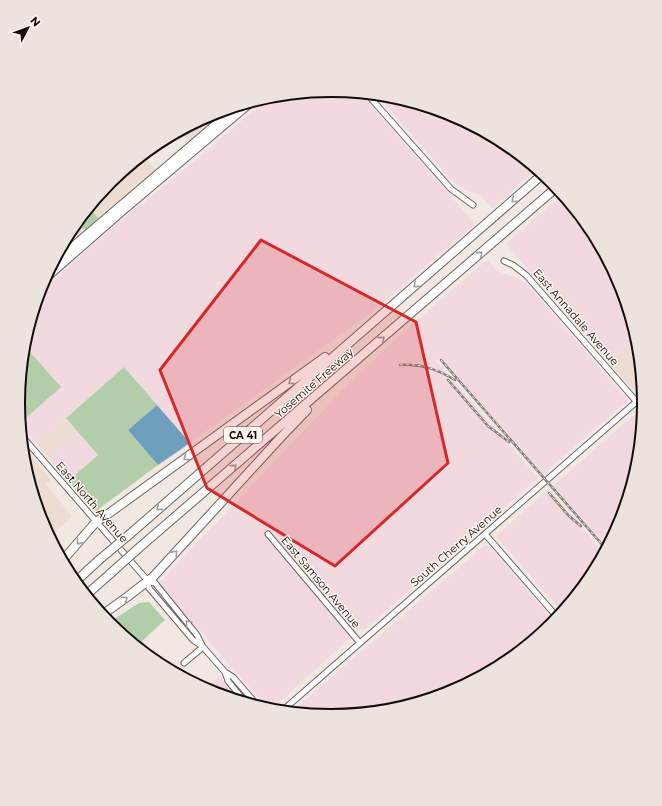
<svg xmlns="http://www.w3.org/2000/svg" width="662" height="806" viewBox="0 0 662 806" font-family="Montserrat,sans-serif">
<style>
.built{fill:#ecdcd1}
.industrial{fill:#f2d9e0}
.green{fill:#b2cea9}
.water{fill:#6ea0bd}
.lines{fill:none;stroke-linecap:round;stroke-linejoin:round}
.minor-casing{stroke:#6d6561;stroke-width:7}
.major-casing{stroke:#6d6561;stroke-width:9}
.highway-casing{stroke:#6d6561;stroke-width:10}
.minor{stroke:#fff;stroke-width:5}
.major{stroke:#fff;stroke-width:7}
.highway{stroke:#fff;stroke-width:8}
.rail-casing{stroke:#847e7b;stroke-width:2.5}
.rail{stroke:#fff6f0;stroke-width:1;stroke-dasharray:3;stroke-linecap:butt}
.highway-bridge-casing{stroke:#6d6561;stroke-width:10;stroke-linecap:butt}
.highway-bridge{stroke:#fff;stroke-width:8}
.oneway{stroke:#9f9e9d}
.marked{fill:#d62828;fill-opacity:0.2;stroke:#d62828;stroke-width:3;stroke-linejoin:round}
.labels{text-anchor:middle;dominant-baseline:central;stroke-width:3;stroke-linejoin:round;paint-order:stroke}
.shield{fill:#fff6f0;stroke:#585350;stroke-width:1}
.shield-label{font-size:10px;font-weight:bold;fill:#100d0b}
.street-label{font-size:11px;fill:#100d0b;stroke:#fff6f0}
.rim{fill:none;stroke:#100d0b;stroke-width:2}
</style>
<rect width="100%" height="100%" fill="#f1e8e3"/>
<!-- built -->
<path class="built" d="M 229,108 L 190,143 L 179,131 L 211,114 Z
M 142,155 L 156,170 L 140,183 L 137,184 L 131,189 L 129,193 L 99,219 L 89,207 L 110,182 Z
M 77,221 L 85,231 L 57,255 L 71,229 Z
M 632,342 L 639,351 L 643,390 L 639,393 L 636,393 L 609,362 Z
M 66,418 L 77,431 L 48,457 L 36,443 Z
M 22,443 L 51,480 L 46,484 L 70,514 L 71,518 L 49,537 L 42,523 L 24,464 Z"/>
<!-- industrial -->
<path class="industrial" d="M 331,90 L 360,93 L 475,224 L 372,312 L 190,443 L 124,367 L 36,443 L 20,425 L 20,423 L 60,387 L 24,345 L 40,291 L 141,203 L 142,204 L 210,148 L 270,96 Z
M 376,94 L 392,96 L 451,114 L 505,143 L 537,169 L 493,208 L 480,195 L 463,189 L 453,182 Z
M 563,194 L 591,229 L 620,283 L 638,342 L 639,351 L 631,342 L 609,362 L 506,244 Z
M 487,260 L 497,271 L 519,279 L 527,284 L 628,400 L 627,401 L 543,474 L 440,357 L 436,361 L 538,478 L 364,630 L 360,629 L 274,707 L 265,705 L 161,586 L 160,582 L 353,379 L 407,329 Z
M 634,415 L 643,417 L 638,464 L 620,523 L 607,547 L 553,486 Z
M 77,431 L 98,455 L 68,481 L 48,457 Z
M 548,490 L 604,553 L 591,577 L 581,589 L 559,609 L 497,537 L 498,534 Z
M 485,545 L 489,546 L 555,622 L 552,624 L 505,663 L 451,692 L 392,710 L 331,716 L 291,712 Z
M 219,676 L 231,690 L 224,696 L 204,689 Z"/>
<!-- green -->
<path class="green" d="M 89,207 L 99,219 L 85,231 L 77,221 Z
M 29,351 L 61,387 L 20,423 L 18,403 L 22,358 Z
M 124,367 L 157,405 L 128,430 L 158,465 L 96,511 L 89,504 L 68,481 L 98,455 L 66,418 Z
M 581,589 L 562,612 L 559,609 Z
M 149,602 L 165,620 L 142,641 L 165,668 L 157,663 L 108,623 L 139,603 Z
M 231,690 L 239,701 L 224,696 Z"/>
<!-- water -->
<path class="water" d="M 157,405 L 190,443 L 158,465 L 128,430 Z"/>
<g class="lines">
<!-- minor casing -->
<g class="minor-casing">
<path id="minor" d="M 367,94 L 451,189 L 473,205
M 504,261 L 513,265 L 526,275 L 643,409
M 21,435 L 148,581 L 155,583 L 197,635 L 203,647 L 184,663
M 268,534 L 360,643
M 485,534 L 558,618
M 148,581 L 149,588 L 193,640 L 203,647 L 225,672 L 233,677 L 259,707
M 225,672 L 228,681 L 246,703
M 282,711 L 643,396"/>
</g>
<!-- major casing -->
<g class="major-casing">
<path id="major" d="M 52,264 L 237,106
M 44,280 L 125,209 L 253,101"/>
</g>
<!-- highway casing -->
<g class="highway-casing">
<path id="highway" d="M 130,534 L 543,174
M 140,547 L 557,187
M 62,561 L 96,522 L 108,514 L 325,357
M 75,582 L 99,560
M 86,595 L 111,573
M 102,615 L 127,597 L 153,577 L 282,436 L 307,410"/>
</g>
<!-- minor -->
<use href="#minor" class="minor"/>
<!-- major -->
<use href="#major" class="major"/>
<!-- highway -->
<use href="#highway" class="highway"/>
<!-- rail casing -->
<g class="rail-casing">
<path id="rail" d="M 441,360 L 606,549
M 400,365 C 420,363 438,369 455,380
M 448,380 L 488,426 L 509,442
M 549,493 L 569,516 L 581,526"/>
</g>
<!-- rail -->
<use href="#rail" class="rail"/>
<!-- highway-bridge casing -->
<g class="highway-bridge-casing">
<path id="highway-bridge" d="M 99,560 L 130,534
M 111,573 L 140,547"/>
</g>
<!-- highway-bridge -->
<use href="#highway-bridge" class="highway-bridge"/>
</g>
<!-- one-way arrows -->
<defs><path id="oneway-chevron" d="M-2-3.5L2.5 0L-2 3.5" fill="none" stroke-width="1.6" stroke-linecap="round" stroke-linejoin="round"/></defs>
<g class="oneway">
<use href="#oneway-chevron" transform="translate(514 200) rotate(139)"/>
<use href="#oneway-chevron" transform="translate(480 254) rotate(-41)"/>
<use href="#oneway-chevron" transform="translate(416 285) rotate(139)"/>
<use href="#oneway-chevron" transform="translate(382 339) rotate(-41)"/>
<use href="#oneway-chevron" transform="translate(291 382) rotate(144)"/>
<use href="#oneway-chevron" transform="translate(186 458) rotate(144)"/>
<use href="#oneway-chevron" transform="translate(234 467) rotate(-41)"/>
<use href="#oneway-chevron" transform="translate(159 508) rotate(139)"/>
<use href="#oneway-chevron" transform="translate(79 542) rotate(131)"/>
<use href="#oneway-chevron" transform="translate(175 553) rotate(-48)"/>
<use href="#oneway-chevron" transform="translate(125 599) rotate(-35)"/>
<use href="#oneway-chevron" transform="translate(188 623) rotate(-130)"/>
</g>
<!-- marked area -->
<path class="marked" d="M 261,240 L 416,322 L 448,463 L 335,566 L 207,488 L 160,370 Z"/>
<g class="labels">
<!-- shield labels -->
<rect class="shield" x="224" y="427" width="38" height="16" rx="3"/>
<g class="shield-label">
<text x="243" y="435">CA 41</text>
</g>
<!-- street labels -->
<g class="street-label">
<text transform="translate(576 317) rotate(49)">East Annadale Avenue</text>
<text transform="translate(314 383) rotate(-41)">Yosemite Freeway</text>
<text transform="translate(92 502) rotate(49)">East North Avenue</text>
<text transform="translate(456 546) rotate(-41)">South Cherry Avenue</text>
<text transform="translate(321 582) rotate(50)">East Samson Avenue</text>
</g>
</g>
<!-- crop -->
<path d="M0 0H662V806H0ZM25 403a306 306 0 1 1 612 0a306 306 0 1 1-612 0Z" fill="#ece3de" fill-rule="evenodd"/>
<path class="rim" d="M25 403a306 306 0 1 1 612 0a306 306 0 1 1-612 0Z"/>
<!-- north arrow -->
<g transform="translate(28 28) rotate(49)" stroke="#fff6f0" stroke-width="3" paint-order="stroke">
<path d="M0-3L7 15L0 10L-7 15Z" fill="#100d0b"/>
<text y="-6" font-size="11" font-weight="bold" text-anchor="middle" fill="#100d0b">N</text>
</g>
</svg>
